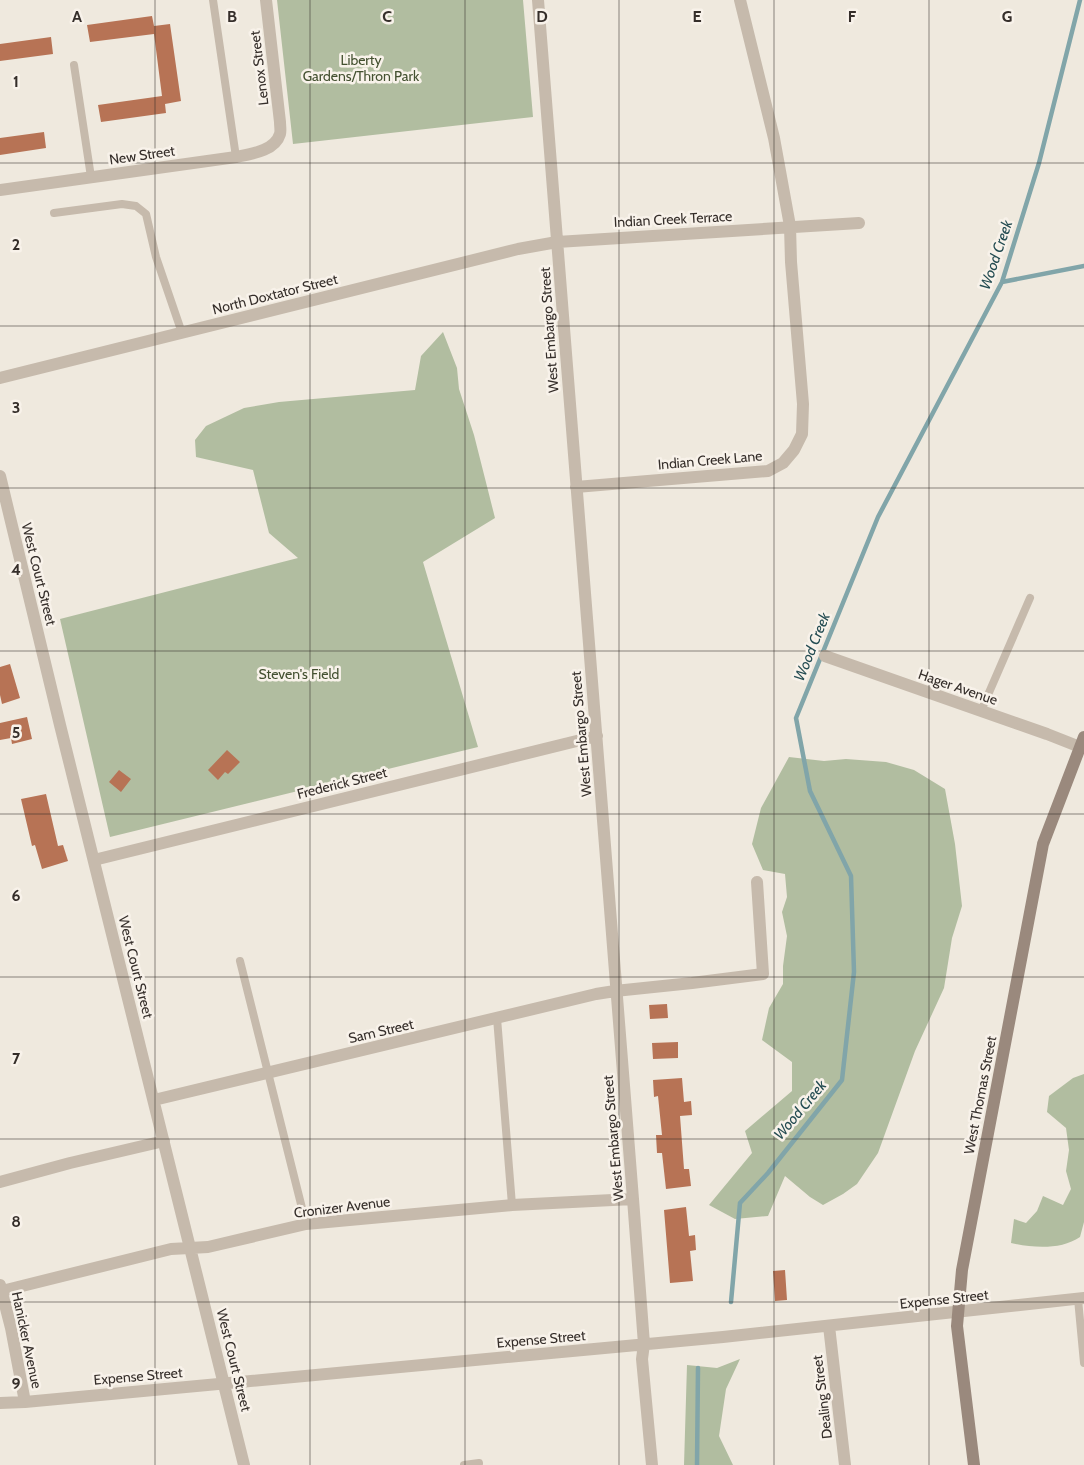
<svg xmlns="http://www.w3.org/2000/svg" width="1084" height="1465" viewBox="0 0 1084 1465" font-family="Cabin,sans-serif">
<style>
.green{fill:#b1bda0}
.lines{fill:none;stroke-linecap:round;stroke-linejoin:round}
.stream{stroke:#81a5a9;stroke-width:4.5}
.building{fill:#b77355}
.lane{stroke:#c6baac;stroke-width:8}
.street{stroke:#c6baac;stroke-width:12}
.secondary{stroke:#9a897d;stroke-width:12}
.grid{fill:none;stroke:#352e2a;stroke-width:1;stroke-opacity:0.55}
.labels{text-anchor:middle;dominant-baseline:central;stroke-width:5;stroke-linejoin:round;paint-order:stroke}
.park-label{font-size:14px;fill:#435030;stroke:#f8f2ea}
.street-label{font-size:14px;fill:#352e2a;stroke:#f8f2ea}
.water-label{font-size:15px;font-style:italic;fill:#244c52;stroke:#f8f2ea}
.grid-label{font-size:16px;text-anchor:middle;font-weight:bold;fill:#352e2a;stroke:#f8f2ea;stroke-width:5;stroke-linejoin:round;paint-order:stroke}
</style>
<rect width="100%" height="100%" fill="#efe9de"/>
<!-- green -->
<path class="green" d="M 277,0 L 523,0 L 533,117 L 293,144 Z
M 443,332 L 457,368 L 459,389 L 474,435 L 495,518 L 423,562 L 478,747 L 110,837 L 60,619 L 298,558 L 269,533 L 253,470 L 196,457 L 195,440 L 206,426 L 244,408 L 279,402 L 415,390 L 421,356 Z
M 789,757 L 824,761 L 846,759 L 886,762 L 914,770 L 945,789 L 955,844 L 962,906 L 952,938 L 944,988 L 915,1051 L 878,1153 L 857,1184 L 843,1194 L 823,1205 L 810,1197 L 785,1176 L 768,1216 L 735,1219 L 709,1205 L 752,1153 L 745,1131 L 792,1091 L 792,1062 L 762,1040 L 769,1008 L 783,984 L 783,966 L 787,936 L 782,912 L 787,897 L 785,874 L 763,870 L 752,844 L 761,808 Z
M 1084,1074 L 1084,1222 L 1080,1237 C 1061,1250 1033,1248 1011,1243 L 1014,1219 L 1026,1223 L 1037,1211 L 1043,1196 L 1063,1205 L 1071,1189 L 1066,1171 L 1069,1150 L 1066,1128 L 1047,1112 L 1049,1096 L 1073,1078 Z
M 740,1359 L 726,1389 L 719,1436 L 733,1465 L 684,1465 L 687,1365 L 717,1368 Z"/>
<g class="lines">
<!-- stream -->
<path class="stream" d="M 1002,282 L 1084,266
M 731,1302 L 740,1203 L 768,1173 L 842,1080 L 854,972 L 851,876 L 810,791 L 796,718 L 878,517 L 1002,282 L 1039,163 L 1080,0
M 697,1465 L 698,1368"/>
</g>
<!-- building -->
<path class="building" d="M 152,16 L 154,26 L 170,24 L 181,101 L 165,104 L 166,113 L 101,122 L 98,105 L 162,96 L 154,34 L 90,42 L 87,25 Z
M 51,37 L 53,54 L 0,61 L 0,44 Z
M 44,132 L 46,148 L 0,155 L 0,138 Z
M 10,664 L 20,698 L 2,704 L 0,695 L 0,667 Z
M 27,717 L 32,739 L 12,744 L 11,738 L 0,740 L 0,723 Z
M 227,750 L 240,762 L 228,774 L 225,772 L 218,780 L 208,770 Z
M 119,770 L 131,779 L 121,792 L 109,782 Z
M 46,794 L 58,846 L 63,845 L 68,861 L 42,869 L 35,845 L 32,846 L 21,799 Z
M 667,1004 L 668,1018 L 650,1019 L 649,1005 Z
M 678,1042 L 678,1058 L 653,1059 L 652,1043 Z
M 682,1078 L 684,1102 L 691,1101 L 692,1115 L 680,1116 L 684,1169 L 689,1169 L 691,1186 L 666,1189 L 662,1153 L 657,1153 L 656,1135 L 662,1135 L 658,1096 L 654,1097 L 653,1080 Z
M 686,1207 L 689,1236 L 695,1235 L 696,1250 L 690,1251 L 693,1281 L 670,1283 L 664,1210 Z
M 785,1270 L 787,1300 L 775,1301 L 773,1271 Z"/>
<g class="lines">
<!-- lane -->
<path class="lane" d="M 213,0 L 236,157
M 74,65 L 91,177
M 54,213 L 122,204 L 136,206 L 146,214 L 156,257 L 182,333
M 981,711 L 1030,598
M 240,961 L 306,1224
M 497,1018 L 512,1205
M 1078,1299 L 1084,1363
M 464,1465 L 479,1463"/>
<!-- street -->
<path class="street" d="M 538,0 L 633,1199 L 644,1344 L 642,1359 L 652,1465
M 0,190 L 236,157 C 251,154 275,151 280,134 C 281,131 280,126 280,122 L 266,0
M 0,378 L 518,249 L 557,242 L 859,223
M 0,476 L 60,725 L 244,1465
M 576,487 L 768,471 L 783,463 L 794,450 L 802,434 L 803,404 L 791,262 L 790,226 L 774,138 L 740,0
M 825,656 L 1047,734 L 1080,747
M 94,860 L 597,736
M 154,1100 L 596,994 L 615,991 L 692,983 L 763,974 L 757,882
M 0,1182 L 70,1163 L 164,1141
M 0,1285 L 11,1328 L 25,1402
M 2,1291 L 171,1249 L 208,1247 L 306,1224 L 512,1205 L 633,1199
M 829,1326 L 845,1465
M 0,1403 L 25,1402 L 723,1337 L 1084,1298"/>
<!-- secondary -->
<path class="secondary" d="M 974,1465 L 957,1326 L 962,1270 L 1043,844 L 1084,737"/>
</g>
<!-- grid -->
<path class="grid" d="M 155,0 L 155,1465M 310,0 L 310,1465M 465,0 L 465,1465M 619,0 L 619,1465M 774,0 L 774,1465M 929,0 L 929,1465M 0,163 L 1084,163M 0,326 L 1084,326M 0,488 L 1084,488M 0,651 L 1084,651M 0,814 L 1084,814M 0,977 L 1084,977M 0,1139 L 1084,1139M 0,1302 L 1084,1302"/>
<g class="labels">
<!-- park labels -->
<g class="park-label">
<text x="361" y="60">Liberty<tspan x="361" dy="16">Gardens/Thron Park</tspan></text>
<text x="299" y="674">Steven's Field</text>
</g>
<!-- street labels -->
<g class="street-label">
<text transform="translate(259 68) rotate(-97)">Lenox Street</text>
<text transform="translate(142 155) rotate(-8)">New Street</text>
<text transform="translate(673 219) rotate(-3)">Indian Creek Terrace</text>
<text transform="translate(275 294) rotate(-14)">North Doxtator Street</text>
<text transform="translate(549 330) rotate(-94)">West Embargo Street</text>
<text transform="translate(710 460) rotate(-5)">Indian Creek Lane</text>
<text transform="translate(39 574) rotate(76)">West Court Street</text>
<text transform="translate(958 687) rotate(19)">Hager Avenue</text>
<text transform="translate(581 734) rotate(-95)">West Embargo Street</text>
<text transform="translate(342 783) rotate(-14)">Frederick Street</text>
<text transform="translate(136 967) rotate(76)">West Court Street</text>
<text transform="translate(381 1031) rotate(-13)">Sam Street</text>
<text transform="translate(980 1095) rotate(-79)">West Thomas Street</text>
<text transform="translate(613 1138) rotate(-95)">West Embargo Street</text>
<text transform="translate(342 1207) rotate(-7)">Cronizer Avenue</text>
<text transform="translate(944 1299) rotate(-6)">Expense Street</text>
<text transform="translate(541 1339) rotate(-5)">Expense Street</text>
<text transform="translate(27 1340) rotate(78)">Hanicker Avenue</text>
<text transform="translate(234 1360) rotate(76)">West Court Street</text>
<text transform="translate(138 1376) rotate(-5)">Expense Street</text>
<text transform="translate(822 1397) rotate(-97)">Dealing Street</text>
</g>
<!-- water labels -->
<g class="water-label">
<text transform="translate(996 255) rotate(-71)">Wood Creek</text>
<text transform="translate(812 647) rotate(-68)">Wood Creek</text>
<text transform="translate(800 1110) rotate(-50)">Wood Creek</text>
</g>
</g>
<g class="grid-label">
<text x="77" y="22">A</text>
<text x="232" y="22">B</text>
<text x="387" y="22">C</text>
<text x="542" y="22">D</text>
<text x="697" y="22">E</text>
<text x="852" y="22">F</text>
<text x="1007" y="22">G</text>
<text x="16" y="87">1</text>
<text x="16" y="250">2</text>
<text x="16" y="413">3</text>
<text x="16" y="575">4</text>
<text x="16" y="738">5</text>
<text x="16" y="901">6</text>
<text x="16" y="1064">7</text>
<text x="16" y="1227">8</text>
<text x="16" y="1389">9</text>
</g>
</svg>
